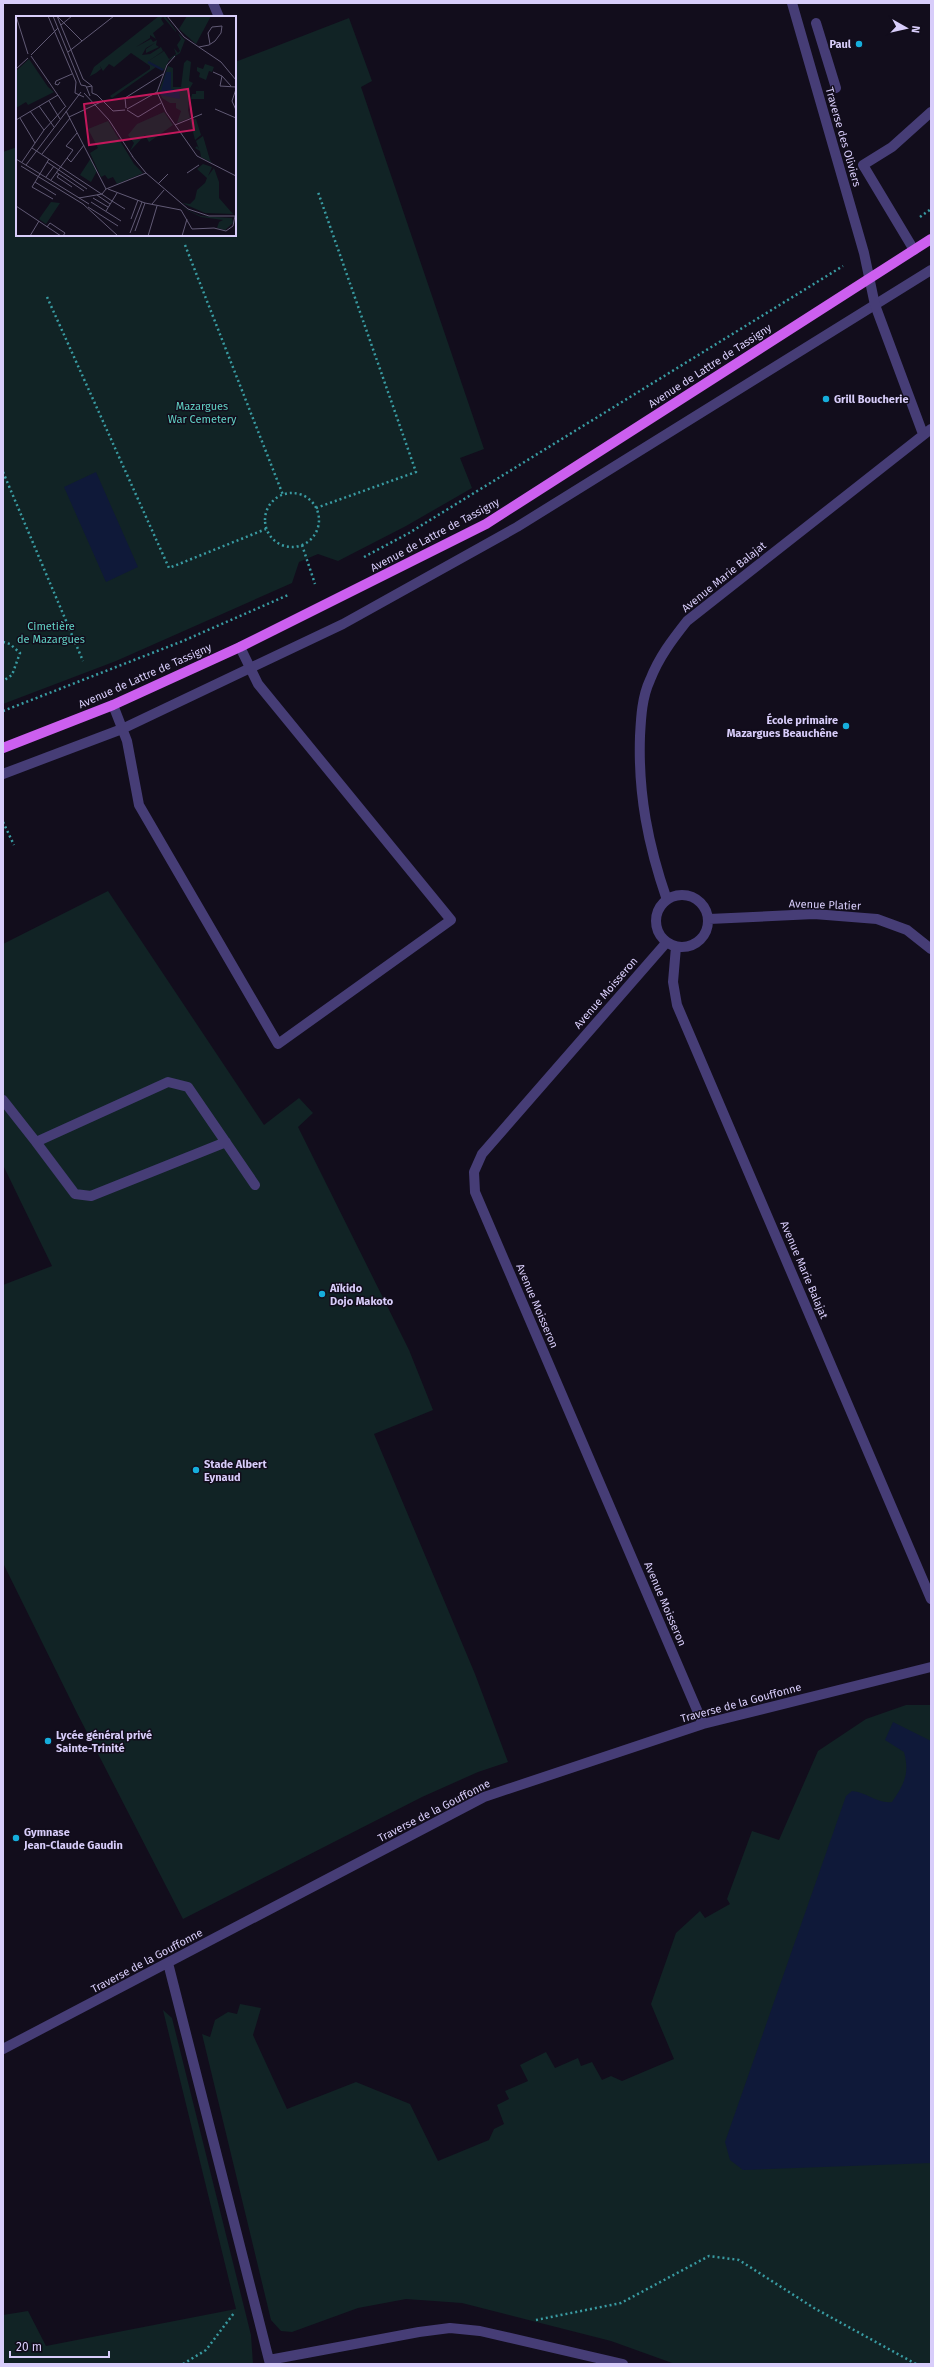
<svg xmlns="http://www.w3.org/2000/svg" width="934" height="2367" viewBox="0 0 934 2367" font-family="'Fira Sans',sans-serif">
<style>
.green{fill:#112325}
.water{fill:#0f1939}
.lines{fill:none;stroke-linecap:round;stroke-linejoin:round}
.path{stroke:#399ba2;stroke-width:2.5;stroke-dasharray:2 3;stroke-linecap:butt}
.lane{stroke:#463d76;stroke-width:10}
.street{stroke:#463d76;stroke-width:10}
.primary{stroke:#cc5fef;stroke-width:10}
.poi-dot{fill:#16aedc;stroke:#120d1c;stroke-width:1.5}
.labels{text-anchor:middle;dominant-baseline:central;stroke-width:3;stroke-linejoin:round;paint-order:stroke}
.poi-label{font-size:11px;font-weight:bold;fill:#d8cdfa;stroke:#120d1c;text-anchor:start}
.street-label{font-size:11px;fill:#d8cdfa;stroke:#120d1c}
.park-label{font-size:11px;fill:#61d1c4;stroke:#120d1c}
.inset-river{fill:none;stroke:#0f1939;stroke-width:2}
.inset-road{fill:none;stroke:#615a75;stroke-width:1}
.view{fill:#c2185b;fill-opacity:0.15;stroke:#c2185b;stroke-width:2}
.inset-edge{fill:none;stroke:#d8cdfa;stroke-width:2}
</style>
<rect width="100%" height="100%" fill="#120d1c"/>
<!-- green -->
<path class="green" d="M 349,18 L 372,81 L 361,87 L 484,449 L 460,458 L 472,488 L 406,526 L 338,561 L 318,554 L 299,562 L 292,583 L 116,661 L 3,704 L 3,152 L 17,147 L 17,235 L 235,235 L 235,62 Z
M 108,891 L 264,1125 L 299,1098 L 313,1113 L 298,1127 L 409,1350 L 433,1410 L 374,1434 L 475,1674 L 508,1762 L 478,1772 L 422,1797 L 183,1919 L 77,1713 L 3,1563 L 3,1285 L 52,1266 L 3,1165 L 3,944 Z
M 906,1705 L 931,1705 L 931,2364 L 675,2364 L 611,2341 L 462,2303 L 406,2299 L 358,2308 L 292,2332 L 281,2331 L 271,2320 L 202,2034 L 210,2037 L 215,2020 L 228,2012 L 237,2014 L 240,2004 L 261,2008 L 253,2035 L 287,2109 L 356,2082 L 410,2104 L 438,2161 L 489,2140 L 494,2129 L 504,2124 L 497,2105 L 509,2099 L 505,2091 L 528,2081 L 520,2065 L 546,2052 L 555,2068 L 578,2058 L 581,2066 L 592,2062 L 602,2080 L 611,2076 L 622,2081 L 674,2059 L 651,2004 L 676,1933 L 700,1911 L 705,1918 L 730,1904 L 727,1899 L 752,1831 L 779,1840 L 818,1751 L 866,1719 Z
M 163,2010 L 172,2018 L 251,2335 L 253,2364 L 3,2364 L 3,2315 L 28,2311 L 46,2346 L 236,2309 Z"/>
<!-- water -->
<path class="water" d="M 96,472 L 138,567 L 106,582 L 64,487 Z
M 893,1722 L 931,1741 L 931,2163 L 743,2170 L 730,2160 L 725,2142 L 846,1796 L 852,1791 C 867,1792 877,1804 892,1802 C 904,1784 910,1774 904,1752 L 885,1740 Z"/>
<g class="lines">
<!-- path -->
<path class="path" d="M 920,217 L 931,209
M 185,245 L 283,495
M 47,297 L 169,568 L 266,529
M 3,472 L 83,661
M265 520a27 27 0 1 1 54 0a27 27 0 1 1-54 0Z
M 316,508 L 416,472 L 318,192
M 302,545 L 315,584
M 364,557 L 409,533 L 843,266
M 3,642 L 10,644 L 20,653 L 12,675 L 3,681
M 3,711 L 183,641 L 288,595
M 3,822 L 14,845
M 536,2320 L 621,2303 L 709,2256 L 739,2260 L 814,2308 L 916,2364
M 183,2364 L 206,2350 L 234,2313"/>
<!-- lane -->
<path class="lane" d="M 816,23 L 836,88
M 914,250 L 863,165 L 892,147 L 931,112
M 113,705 L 127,741 L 139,805 L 278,1044 L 451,920 L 258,684 L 240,647
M 3,774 L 122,729 L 343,624 L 517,527 L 931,270
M 3,1100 L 36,1142 L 168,1082 L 188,1087 L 255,1185
M 36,1142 L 75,1194 L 91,1196 L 226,1142"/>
<!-- street -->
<path class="street" d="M 213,3 L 219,17
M 792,3 L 864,253 L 875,305 L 923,434
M656 921a26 26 0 1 1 52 0a26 26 0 1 1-52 0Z
M 667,900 C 648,845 638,794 640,736 C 641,717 642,697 650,680 C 659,657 672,640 687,621 L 931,429
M 709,919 L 814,914 L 877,919 L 907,930 L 931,949
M 666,943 L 482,1154 L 474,1172 L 475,1192 L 703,1724
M 676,947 L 673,982 L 677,1005 L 931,1599
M 168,1963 L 270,2364
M 3,2049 L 484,1797 L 703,1724 L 931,1667
M 269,2360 L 419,2332 L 450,2328 L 480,2331 L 623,2364"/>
<!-- primary -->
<path class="primary" d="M 3,748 L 113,705 L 240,647 L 486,524 L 931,239"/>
</g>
<!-- markers -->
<g class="poi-dot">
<circle cx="859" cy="44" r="4"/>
<circle cx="826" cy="399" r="4"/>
<circle cx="846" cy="726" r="4"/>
<circle cx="322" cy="1294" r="4"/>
<circle cx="196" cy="1470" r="4"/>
<circle cx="48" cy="1741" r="4"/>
<circle cx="16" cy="1838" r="4"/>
</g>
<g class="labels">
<!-- poi labels -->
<g class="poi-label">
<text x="851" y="44" text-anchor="end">Paul</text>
<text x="834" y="399">Grill Boucherie</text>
<text x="838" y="720" text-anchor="end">École primaire<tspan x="838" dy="13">Mazargues Beauchêne</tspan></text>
<text x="330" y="1288">Aïkido<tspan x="330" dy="13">Dojo Makoto</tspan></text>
<text x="204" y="1464">Stade Albert<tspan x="204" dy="13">Eynaud</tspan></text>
<text x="56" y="1735">Lycée général privé<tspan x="56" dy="13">Sainte-Trinité</tspan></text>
<text x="24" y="1832">Gymnase<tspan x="24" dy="13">Jean-Claude Gaudin</tspan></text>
</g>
<!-- street labels -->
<g class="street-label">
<text transform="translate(843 137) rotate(74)">Traverse des Oliviers</text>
<text transform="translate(710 366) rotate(-33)">Avenue de Lattre de Tassigny</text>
<text transform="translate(435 535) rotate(-28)">Avenue de Lattre de Tassigny</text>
<text transform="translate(724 577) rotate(-39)">Avenue Marie Balajat</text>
<text transform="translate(145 676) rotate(-24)">Avenue de Lattre de Tassigny</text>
<text transform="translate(825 905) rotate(2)">Avenue Platier</text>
<text transform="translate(606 993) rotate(-49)">Avenue Moisseron</text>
<text transform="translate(804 1270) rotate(67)">Avenue Marie Balajat</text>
<text transform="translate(537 1306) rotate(67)">Avenue Moisseron</text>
<text transform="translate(665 1604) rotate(67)">Avenue Moisseron</text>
<text transform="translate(741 1703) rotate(-15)">Traverse de la Gouffonne</text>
<text transform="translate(434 1811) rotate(-27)">Traverse de la Gouffonne</text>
<text transform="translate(147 1961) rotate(-28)">Traverse de la Gouffonne</text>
</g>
<!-- park labels -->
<g class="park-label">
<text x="202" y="406">Mazargues<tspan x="202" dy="13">War Cemetery</tspan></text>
<text x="51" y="626">Cimetière<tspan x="51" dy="13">de Mazargues</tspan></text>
</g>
</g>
<!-- overview -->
<g transform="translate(16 16)">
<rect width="220" height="220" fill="#120d1c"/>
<path d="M 143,0 L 149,0 L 160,15 L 160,16 L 147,1 L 145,3 L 148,8 L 137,17 L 140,23 L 134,19 L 134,22 L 120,31 L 135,23 L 137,26 L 141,24 L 140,29 L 143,31 L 130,37 L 130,33 L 139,27 L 130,32 L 126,39 L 134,38 L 145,31 L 147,35 L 131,46 L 148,35 L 153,43 L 160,38 L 158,32 L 162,37 L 164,35 L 161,29 L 165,23 L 162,17 L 169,24 L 164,37 L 153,44 L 148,54 L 140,51 L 96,82 L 94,80 L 134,53 L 134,50 L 115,37 L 98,51 L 93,48 L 87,55 L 84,50 L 85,53 L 80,57 L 69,63 L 74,60 L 78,51 ZM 171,0 L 195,0 L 180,28 L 163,13 ZM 13,43 L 32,71 L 38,76 L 12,89 L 10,86 L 0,92 L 0,55 ZM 171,44 L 175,46 L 173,65 L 177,67 L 174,72 L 172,94 L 174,102 L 161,107 L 165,95 L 160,92 L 160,87 L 154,87 L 146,82 L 143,75 L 152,50 L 157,52 L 157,71 L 165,71 L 168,47 ZM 189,48 L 198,51 L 196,56 L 193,55 L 190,64 L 183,61 L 184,57 L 181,55 L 181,51 L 187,53 ZM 180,75 L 188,75 L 188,83 L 175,83 L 176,78 L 180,78 ZM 148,96 L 157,109 L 133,126 L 129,119 L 114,135 L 118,127 L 112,119 L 121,108 ZM 180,103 L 185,119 L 179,124 L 174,104 ZM 92,105 L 118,148 L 127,157 L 101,168 L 97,161 L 92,163 L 89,159 L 85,161 L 74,137 L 82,132 L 72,113 ZM 187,120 L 194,144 L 196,147 L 185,141 L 184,135 L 179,132 L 181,130 L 183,133 L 180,125 ZM 75,142 L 81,155 L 75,166 L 64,159 ZM 187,148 L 196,151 L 192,160 L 198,152 L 203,166 L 203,182 L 217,198 L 189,197 L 166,187 L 174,188 L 179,183 L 181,174 L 189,167 L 191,162 L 181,153 ZM 35,186 L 44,187 L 30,208 L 23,203 ZM 163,190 L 185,200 L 216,202 L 217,207 L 209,214 L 201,212 L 203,206 L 207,204 L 185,201 Z" fill="#112325"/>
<path d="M 150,56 L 155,56 L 155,73 L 163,74 L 164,83 L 144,79 Z" fill="#0f1939"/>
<path class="inset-river" d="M 132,46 L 147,54"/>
<path class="inset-road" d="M 0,0 L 12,38M 32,0 L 60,66 L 59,77 L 68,81M 37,0 L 65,69M 41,0 L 67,63 L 76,70 L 71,71M 151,0 L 168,21 L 205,46 L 220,64M 42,1 L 66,25M 45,9 L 56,0M 183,31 L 193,29 L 199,25 L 205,17 L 206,10 L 196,11 L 192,17 L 194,28M 52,36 L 98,0M 15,39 L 42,12M 15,40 L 50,91M 159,40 L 151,49 L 141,76 L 150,96 L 181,140 L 220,160M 0,53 L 12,42M 197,56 L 206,60 L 215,70M 206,60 L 204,70 L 220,71M 44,66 L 42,69 L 39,68 L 40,65 L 56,58M 65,69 L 70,70 L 74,80M 76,70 L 76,77 L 81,79 L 97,95 L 109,94M 220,73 L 216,85 L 220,94M 68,77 L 93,104 L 117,141M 33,85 L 44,103M 174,86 L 176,102M 23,90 L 38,111M 110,92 L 109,82 L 147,58M 111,93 L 141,76M 199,93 L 220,102M 111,94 L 122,101 L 145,87M 14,95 L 28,114M 50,95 L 90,173M 53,101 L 87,85M 4,102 L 19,127M 0,104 L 42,79M 159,109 L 186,98M 16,132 L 96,185M 26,138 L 54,102M 116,140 L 130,157 L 172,193 L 193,200 L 220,200M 51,142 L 55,146 L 68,129M 0,143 L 73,188M 33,143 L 16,171 L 37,183M 6,146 L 28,114 L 49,91M 31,146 L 71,173M 10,149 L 65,76M 5,150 L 67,188 L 102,220M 40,156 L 68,175M 171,157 L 183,149M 43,158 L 41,161 L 56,171M 30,161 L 38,150M 35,164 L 57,134 L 50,130 L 61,117M 19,166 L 40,179M 142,168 L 152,158M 92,173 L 129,187 L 165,194 L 176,213 L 198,212 L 210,215 L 217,210 L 219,200M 81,179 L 94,188M 63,182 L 86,178 L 90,173 L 130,157M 77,182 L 92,191M 96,185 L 109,193M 75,186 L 105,205M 136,188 L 148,174M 0,190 L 45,220M 72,191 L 102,210M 90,195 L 101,177M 115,203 L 122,184M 31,211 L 34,207 L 49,217 L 47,220M 119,215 L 129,187M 114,217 L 126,186M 14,220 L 23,205M 132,220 L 141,190M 166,220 L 171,203"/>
<path class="view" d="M 172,73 L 178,114 L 73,129 L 68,88 Z"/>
<rect width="220" height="220" class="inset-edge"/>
</g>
<!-- border -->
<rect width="934" height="2367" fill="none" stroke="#d8cdfa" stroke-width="8"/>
<!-- north arrow -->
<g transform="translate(906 28) rotate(98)" stroke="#120d1c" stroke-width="3" paint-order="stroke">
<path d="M0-3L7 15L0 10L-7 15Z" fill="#d8cdfa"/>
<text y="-6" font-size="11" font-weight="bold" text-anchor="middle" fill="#d8cdfa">N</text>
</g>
<!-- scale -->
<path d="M10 2351v6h99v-6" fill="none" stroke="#d8cdfa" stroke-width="2"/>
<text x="16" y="2351" font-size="12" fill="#d8cdfa" stroke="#120d1c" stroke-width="3" paint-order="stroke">20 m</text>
</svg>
